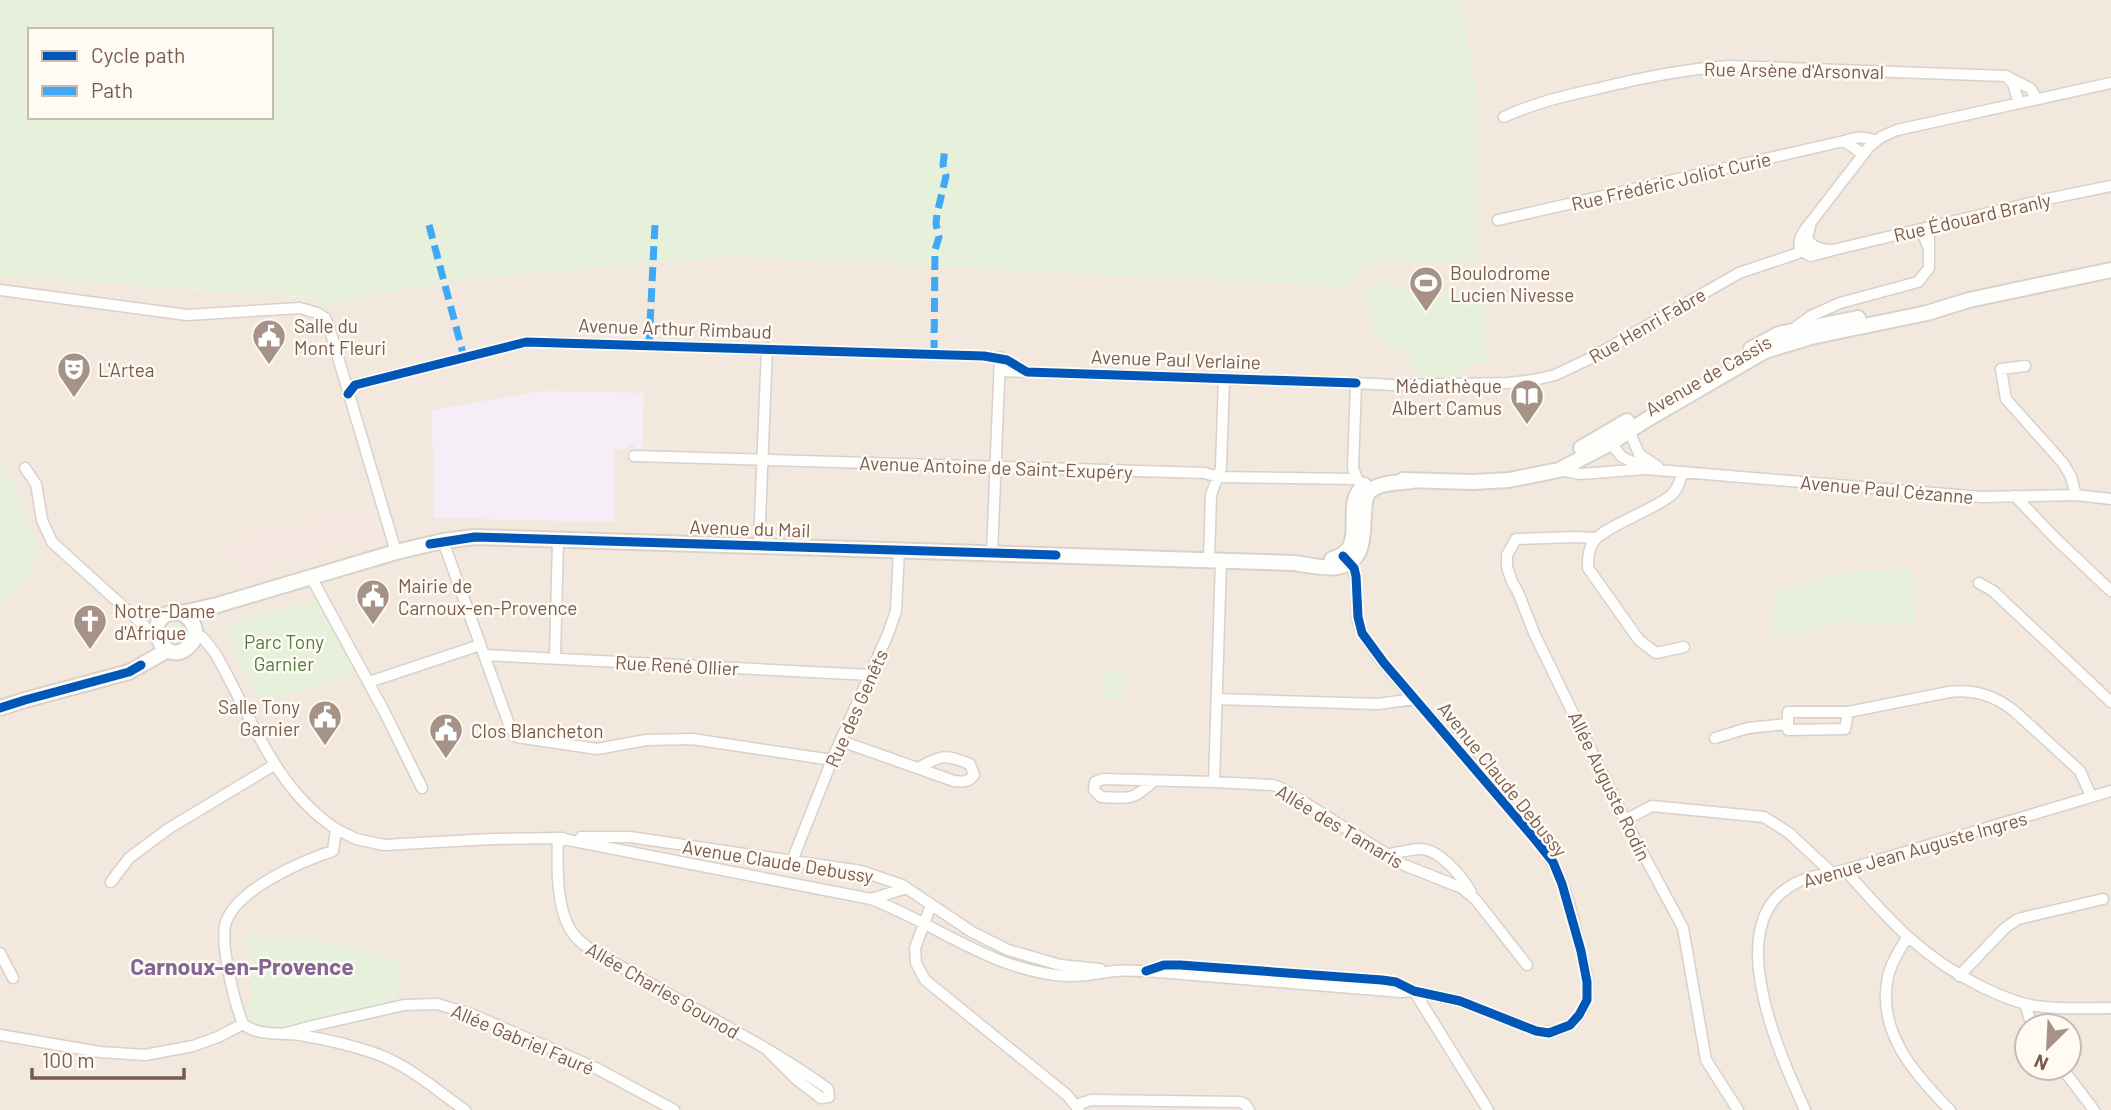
<svg xmlns="http://www.w3.org/2000/svg" width="2111" height="1110" viewBox="0 0 2111 1110" font-family="Barlow,sans-serif">
<style>
.residential{fill:#f2e8de;fill-rule:evenodd}
.commercial{fill:#f6e8e1}
.education{fill:#f6eef6}
.green{fill:#e7f0db;fill-rule:evenodd}
.lines{fill:none;stroke-linecap:round;stroke-linejoin:round}
.minor-casing{stroke:#d7d1cb;stroke-width:13}
.secondary-casing{stroke:#d9d2cb;stroke-width:18}
.minor{stroke:#fefefd;stroke-width:10}
.secondary{stroke:#fefefd;stroke-width:14}
.quiet{stroke:#3fa9f5;stroke-width:7;stroke-dasharray:14 7;stroke-linecap:butt}
.cycleway-casing{stroke:#fffaf3;stroke-width:13}
.cycleway{stroke:#0057b8;stroke-width:9}
.labels{text-anchor:middle;dominant-baseline:central;stroke-width:5;stroke-linejoin:round;paint-order:stroke}
.street-label{font-size:19px;fill:#7a5c4d;stroke:#fffaf3}
.poi-label{font-size:19px;fill:#7a5c4d;stroke:#fffaf3;text-anchor:start}
.park-label{font-size:19px;fill:#537a41;stroke:#fffaf3}
.quarter-label{font-size:23px;font-weight:bold;fill:#846695;stroke:#fffaf3}
</style>
<rect width="100%" height="100%" fill="#f9f5f0"/>
<!-- residential -->
<path class="residential" d="M 1461,0 L 2111,0 L 2111,1110 L 0,1110 L 0,601 L 28,581 L 3,461 L 0,459 L 0,276 L 324,299 L 392,285 L 731,256 L 1365,263 L 1480,112 ZM 2027,1026 L 2069,1026 L 2069,1068 L 2027,1068 Z"/>
<!-- commercial -->
<path class="commercial" d="M 376,504 L 383,534 L 238,575 L 228,544 Z"/>
<!-- education -->
<path class="education" d="M 541,391 L 644,393 L 642,450 L 637,450 L 631,443 L 625,449 L 615,449 L 614,522 L 434,518 L 432,410 Z"/>
<!-- green -->
<path class="green" d="M 0,0 L 1461,0 L 1480,112 L 1477,262 L 1365,263 L 1350,287 L 731,256 L 437,281 L 437,284 L 320,305 L 318,298 L 0,276 ZM 30,30 L 271,30 L 271,117 L 30,117 Z
M 1385,281 L 1408,291 L 1485,289 L 1485,351 L 1488,363 L 1475,364 L 1455,379 L 1420,379 L 1405,352 L 1384,343 L 1376,338 L 1361,290 Z
M 0,459 L 3,461 L 40,550 L 28,581 L 0,601 Z
M 1912,569 L 1916,626 L 1838,621 L 1816,630 L 1793,633 L 1770,633 L 1778,589 L 1854,572 Z
M 317,599 L 355,673 L 260,702 L 232,650 L 235,647 L 224,626 Z
M 181,618 L 191,633 L 181,647 L 168,644 L 162,628 L 168,620 Z
M 1104,672 L 1125,672 L 1124,700 L 1103,699 Z
M 248,932 L 264,937 L 301,936 L 400,960 L 397,1003 C 369,1010 280,1034 256,1022 C 249,1018 245,1013 244,1005 L 252,1004 L 252,945 L 245,945 Z"/>
<g class="lines">
<!-- minor casing -->
<g class="minor-casing">
<path id="minor" d="M 2019,103 L 2013,84 L 2006,76 L 2031,89 L 2036,99
M 1504,117 C 1534,103 1564,96 1596,89 C 1640,78 1684,69 1729,66 L 2006,76
M 1863,154 L 1844,141 C 1856,137 1863,136 1875,141
M 1498,220 L 1844,141
M 1811,222 L 1869,147 L 1881,137 L 1897,130 L 2111,83
M 1811,222 L 1807,238 C 1812,248 1822,250 1833,250 L 1811,256 C 1791,248 1801,234 1811,222 Z
M 1921,229 L 1929,249 L 1929,227
M 1833,250 L 2047,199 L 2111,186
M 0,290 L 187,315 L 300,308 L 317,313 L 325,318 L 329,327 L 396,552
M 1792,330 L 1811,316 L 1840,303 L 1918,282 L 1929,268 L 1929,249
M 2025,366 L 2001,369 L 2006,399 L 2063,463 L 2071,477 L 2076,495
M 999,371 L 1027,372
M 348,394 L 355,385 L 526,342 L 984,356 L 1007,360 L 1027,372 L 1356,383
M 1628,428 L 1639,454 L 1658,467
M 1608,440 L 1622,457 L 1645,468
M 634,456 L 1205,473 L 1218,477 L 1357,479
M 25,468 L 36,484 L 42,520 L 52,542 L 149,630 L 156,632
M 1560,470 L 1580,474 L 1646,469 L 1982,497 L 2076,495 L 2111,499
M 1683,472 C 1680,481 1677,491 1670,496 C 1653,510 1604,527 1594,541 C 1588,549 1588,559 1588,568 L 1639,640 L 1656,653 L 1684,647
M 1361,483 L 1357,479 L 1353,468 L 1356,383 L 1392,385 L 1508,383 L 1534,380 L 1555,375 L 1591,358 L 1739,273 L 1796,254 L 1811,244
M 2015,496 L 2055,538 L 2111,591
M 1596,538 L 1575,537 L 1516,539 L 1507,555 L 1507,567 L 1512,582 L 1518,592 L 1534,633 L 1625,820 L 1683,928 L 1706,1060 L 1738,1110
M 443,541 L 510,727 L 517,737 L 597,749 L 646,740 L 692,739 L 832,760
M 759,545 L 767,348
M 992,553 L 1000,357
M 1209,560 L 1211,495 L 1221,468 L 1224,378
M 311,577 L 385,713 L 422,788
M 1979,583 L 1993,591 L 2111,702
M 195,634 L 202,637 L 215,653 C 251,715 273,787 336,829 L 333,851 C 302,861 237,889 226,922 C 219,942 235,1004 243,1024
M 484,655 L 870,675
M 555,658 L 558,539
M 369,682 L 480,645
M 1217,699 L 1377,704 L 1415,699
M 1788,724 L 1788,730 L 1845,729 L 1848,712
M 1715,738 L 1748,728 L 1788,724 L 1788,712 L 1848,712 L 1949,692 C 1974,689 1993,695 2013,710 L 2080,771 L 2091,796
M 841,741 L 954,781 C 963,782 969,782 974,775 L 970,764 C 944,754 942,755 918,768
M 1154,781 C 1131,801 1132,798 1101,797 L 1094,790 L 1095,782 L 1103,779 L 1214,782 L 1273,785 L 1283,789 L 1404,865 L 1462,888 L 1476,900 L 1527,965
M 1214,782 L 1221,561
M 1625,820 L 1652,806 L 1764,817 L 1789,833 L 1832,873
M 336,829 L 356,839 L 384,845 L 492,839 L 563,838
M 581,837 L 630,837 L 861,871 L 902,885 L 972,932 L 1008,950 L 1060,965 L 1100,969
M 558,838 L 871,899 C 934,923 986,966 1055,975 C 1075,978 1094,974 1114,971 C 1124,970 1135,971 1146,971 L 1401,992 L 1413,991
M 558,838 C 557,865 556,909 572,932 C 582,948 613,962 629,971 C 695,1011 766,1044 828,1089 L 829,1097 L 821,1098 L 796,1079 L 769,1052
M 1386,855 C 1397,853 1409,849 1420,849 C 1440,849 1462,877 1471,892
M 792,861 L 832,760 L 888,634 L 896,611 L 899,550
M 1845,870 C 1890,921 1922,958 1984,988 C 1997,994 2011,1000 2025,1004 C 2052,1010 2083,1008 2111,1008
M 111,882 L 129,858 L 168,829 L 274,765
M 871,899 L 907,888
M 931,905 L 915,948 L 916,963 L 925,980 L 1067,1095 L 1079,1110
M 1907,938 C 1899,950 1891,963 1888,977 C 1876,1031 1915,1075 1950,1110
M 0,953 L 13,978
M 1146,971 L 1164,965 L 1180,965 L 1382,980 L 1396,982 L 1414,991 L 1460,1001 L 1536,1031 C 1556,1034 1575,1027 1584,1007 C 1592,989 1584,963 1579,945 C 1573,917 1567,889 1553,864 C 1543,846 1527,829 1514,814 C 1486,779 1457,746 1427,713 C 1405,688 1380,663 1363,634 C 1349,610 1367,582 1345,559
M 1959,976 L 2005,928 L 2018,919 L 2103,899
M 1414,991 L 1488,1110
M 2025,1004 L 2032,1026
M 243,1024 C 260,1037 280,1032 300,1035 C 324,1039 351,1045 374,1053 C 407,1064 436,1090 465,1110
M 283,1034 L 312,1026 L 404,1005 L 437,1004 L 471,1014 L 596,1068 L 674,1110
M 0,1035 L 100,1052 L 145,1055 L 193,1046 L 218,1037 L 243,1024
M 2062,1068 L 2094,1110
M 1076,1105 L 1091,1100 L 1240,1102 L 1245,1104 L 1249,1110
M 1805,1110 C 1781,1057 1722,929 1789,887 C 1805,876 1827,874 1845,870 L 2111,791"/>
</g>
<!-- secondary casing -->
<g class="secondary-casing">
<path id="secondary" d="M 1751,349 L 1779,334 L 1858,318
M 1581,448 L 1627,421
M 1403,480 L 1473,482 L 1509,480 L 1559,470 L 1611,443 L 1646,420 L 1765,351 L 1811,337 L 1927,313 L 1969,300 L 2111,270
M 1332,559 C 1363,551 1350,523 1355,500 C 1357,494 1360,489 1364,485
M 183,614 C 195,621 200,636 189,646 C 162,672 139,611 177,613 C 189,613 201,608 214,606 L 396,552 L 443,541 L 475,537 L 1294,563 C 1315,566 1348,576 1359,551 C 1364,540 1363,525 1364,513 C 1365,506 1364,497 1369,492 C 1379,482 1399,483 1412,481
M 0,708 L 25,700 L 129,672 L 168,650"/>
</g>
<!-- minor -->
<use href="#minor" class="minor"/>
<!-- secondary -->
<use href="#secondary" class="secondary"/>
<!-- quiet -->
<path class="quiet" d="M 429,225 L 464,357
M 649,344 L 655,224
M 934,354 L 935,250 L 939,237 L 936,224 L 937,214 L 946,176 L 943,165 L 945,148"/>
<!-- cycleway casing -->
<g class="cycleway-casing">
<path id="cycleway" d="M 348,394 L 355,385 L 526,342 L 984,356 L 1007,360 L 1027,372 L 1356,383
M 430,544 L 475,537 L 1056,555
M 0,708 L 25,700 L 129,672 L 141,665
M 1146,971 L 1164,965 L 1180,965 L 1382,980 L 1396,982 L 1414,991 L 1460,1001 L 1536,1031 L 1549,1033 L 1570,1025 L 1579,1015 L 1587,1000 L 1587,982 L 1581,951 L 1562,884 L 1553,862 L 1533,837 L 1384,663 L 1362,633 L 1358,617 L 1356,576 L 1354,568 L 1343,556"/>
</g>
<!-- cycleway -->
<use href="#cycleway" class="cycleway"/>
</g>
<!-- icons -->
<defs>
<g id="stadium-pin" transform="scale(1.75)"><path d="M0 17L-7.5 6A9.5 9.5 0 1 1 7.5 6Z" fill="#a69286" stroke="#fffaf3"/><path d="M0-5a6.5 5 0 1 0 0 10a6.5 5 0 1 0 0-10ZM-3.5-1.8h7v3.6h-7Z" fill="#fff"/></g>
<g id="civic-pin" transform="scale(1.75)"><path d="M0 17L-7.5 6A9.5 9.5 0 1 1 7.5 6Z" fill="#a69286" stroke="#fffaf3"/><path d="M-.6-6.5H3V-4.5H.6V-3L4-1V1h2V6H-6V1h2V-1L-.6-3ZM-1.2 2.5V6h2.4V2.5Z" fill="#fff"/></g>
<g id="theatre-pin" transform="scale(1.75)"><path d="M0 17L-7.5 6A9.5 9.5 0 1 1 7.5 6Z" fill="#a69286" stroke="#fffaf3"/><path d="M-5-5.5Q0-4 5-5.5V0Q5 5 0 6Q-5 5-5 0ZM-3.3-2.5H-1v1.5H-3.3ZM1-2.5H3.3v1.5H1ZM-2.8 1Q0 5.5 2.8 1Z" fill="#fff"/></g>
<g id="library-pin" transform="scale(1.75)"><path d="M0 17L-7.5 6A9.5 9.5 0 1 1 7.5 6Z" fill="#a69286" stroke="#fffaf3"/><path d="M-6-4Q-3-5.5-.7-3.5V5Q-3 3-6 4ZM6-4Q3-5.5 .7-3.5V5Q3 3 6 4Z" fill="#fff"/></g>
<g id="church-pin" transform="scale(1.75)"><path d="M0 17L-7.5 6A9.5 9.5 0 1 1 7.5 6Z" fill="#a69286" stroke="#fffaf3"/><path d="M-1.2-6h2.4v3.5h3.3v2.4h-3.3V6h-2.4V-.1h-3.3v-2.4h3.3Z" fill="#fff"/></g>
</defs>
<g fill-rule="evenodd">
<use href="#stadium-pin" x="1426" y="283"/>
<use href="#civic-pin" x="269" y="336"/>
<use href="#theatre-pin" x="74" y="369"/>
<use href="#library-pin" x="1527" y="396"/>
<use href="#civic-pin" x="373" y="596"/>
<use href="#church-pin" x="90" y="621"/>
<use href="#civic-pin" x="325" y="717"/>
<use href="#civic-pin" x="446" y="730"/>
</g>
<g class="labels">
<!-- street labels -->
<g class="street-label">
<text transform="translate(1794 70) rotate(1)">Rue Arsène d'Arsonval</text>
<text transform="translate(1671 181) rotate(-13)">Rue Frédéric Joliot Curie</text>
<text transform="translate(1972 217) rotate(-13)">Rue Édouard Branly</text>
<text transform="translate(1647 325) rotate(-30)">Rue Henri Fabre</text>
<text transform="translate(675 328) rotate(2)">Avenue Arthur Rimbaud</text>
<text transform="translate(1176 359) rotate(2)">Avenue Paul Verlaine</text>
<text transform="translate(1708 375) rotate(-30)">Avenue de Cassis</text>
<text transform="translate(996 467) rotate(2)">Avenue Antoine de Saint-Exupéry</text>
<text transform="translate(1887 489) rotate(5)">Avenue Paul Cézanne</text>
<text transform="translate(750 528) rotate(2)">Avenue du Mail</text>
<text transform="translate(677 665) rotate(3)">Rue René Ollier</text>
<text transform="translate(856 708) rotate(-66)">Rue des Genêts</text>
<text transform="translate(1503 779) rotate(51)">Avenue Claude Debussy</text>
<text transform="translate(1610 786) rotate(64)">Allée Auguste Rodin</text>
<text transform="translate(1340 826) rotate(31)">Allée des Tamaris</text>
<text transform="translate(1915 849) rotate(-16)">Avenue Jean Auguste Ingres</text>
<text transform="translate(778 861) rotate(9)">Avenue Claude Debussy</text>
<text transform="translate(663 990) rotate(30)">Allée Charles Gounod</text>
<text transform="translate(523 1039) rotate(23)">Allée Gabriel Fauré</text>
</g>
<!-- poi labels -->
<g class="poi-label">
<text x="1450" y="272">Boulodrome<tspan x="1450" dy="22">Lucien Nivesse</tspan></text>
<text x="294" y="325">Salle du<tspan x="294" dy="22">Mont Fleuri</tspan></text>
<text x="98" y="369">L'Artea</text>
<text x="1502" y="385" text-anchor="end">Médiathèque<tspan x="1502" dy="22">Albert Camus</tspan></text>
<text x="398" y="585">Mairie de<tspan x="398" dy="22">Carnoux-en-Provence</tspan></text>
<text x="114" y="610">Notre-Dame<tspan x="114" dy="22">d'Afrique</tspan></text>
<text x="300" y="706" text-anchor="end">Salle Tony<tspan x="300" dy="22">Garnier</tspan></text>
<text x="471" y="730">Clos Blancheton</text>
</g>
<!-- park labels -->
<g class="park-label">
<text x="284" y="641">Parc Tony<tspan x="284" dy="22">Garnier</tspan></text>
</g>
<!-- quarter labels -->
<g class="quarter-label">
<text x="242" y="966">Carnoux-en-Provence</text>
</g>
</g>
<!-- legend -->
<rect x="28" y="28" width="245" height="91" fill="#fffaf3" stroke="#cabbb1" stroke-width="2"/>
<rect x="42" y="51" width="35" height="10" fill="#0057b8" stroke="#cabbb1" stroke-width="2"/>
<text x="91" y="63" font-size="21" fill="#7a5c4d">Cycle path</text>
<rect x="42" y="86" width="35" height="10" fill="#3fa9f5" stroke="#cabbb1" stroke-width="2"/>
<text x="91" y="98" font-size="21" fill="#7a5c4d">Path</text>
<!-- north arrow -->
<g transform="translate(2048 1047) rotate(204)"><circle r="33" fill="#fffaf3" stroke="#cabbb1" stroke-width="2"/>
<path d="M0-5L12 26L0 18L-12 26Z" fill="#a69286"/>
<text y="-10" font-size="19" font-weight="bold" text-anchor="middle" fill="#7a5c4d">N</text>
</g>
<!-- scale -->
<path d="M32 1068v10h152v-10" fill="none" stroke="#7a5c4d" stroke-width="3.5"/>
<text x="42" y="1068" font-size="21" fill="#7a5c4d" stroke="#fffaf3" stroke-width="5" paint-order="stroke">100 m</text>
</svg>
